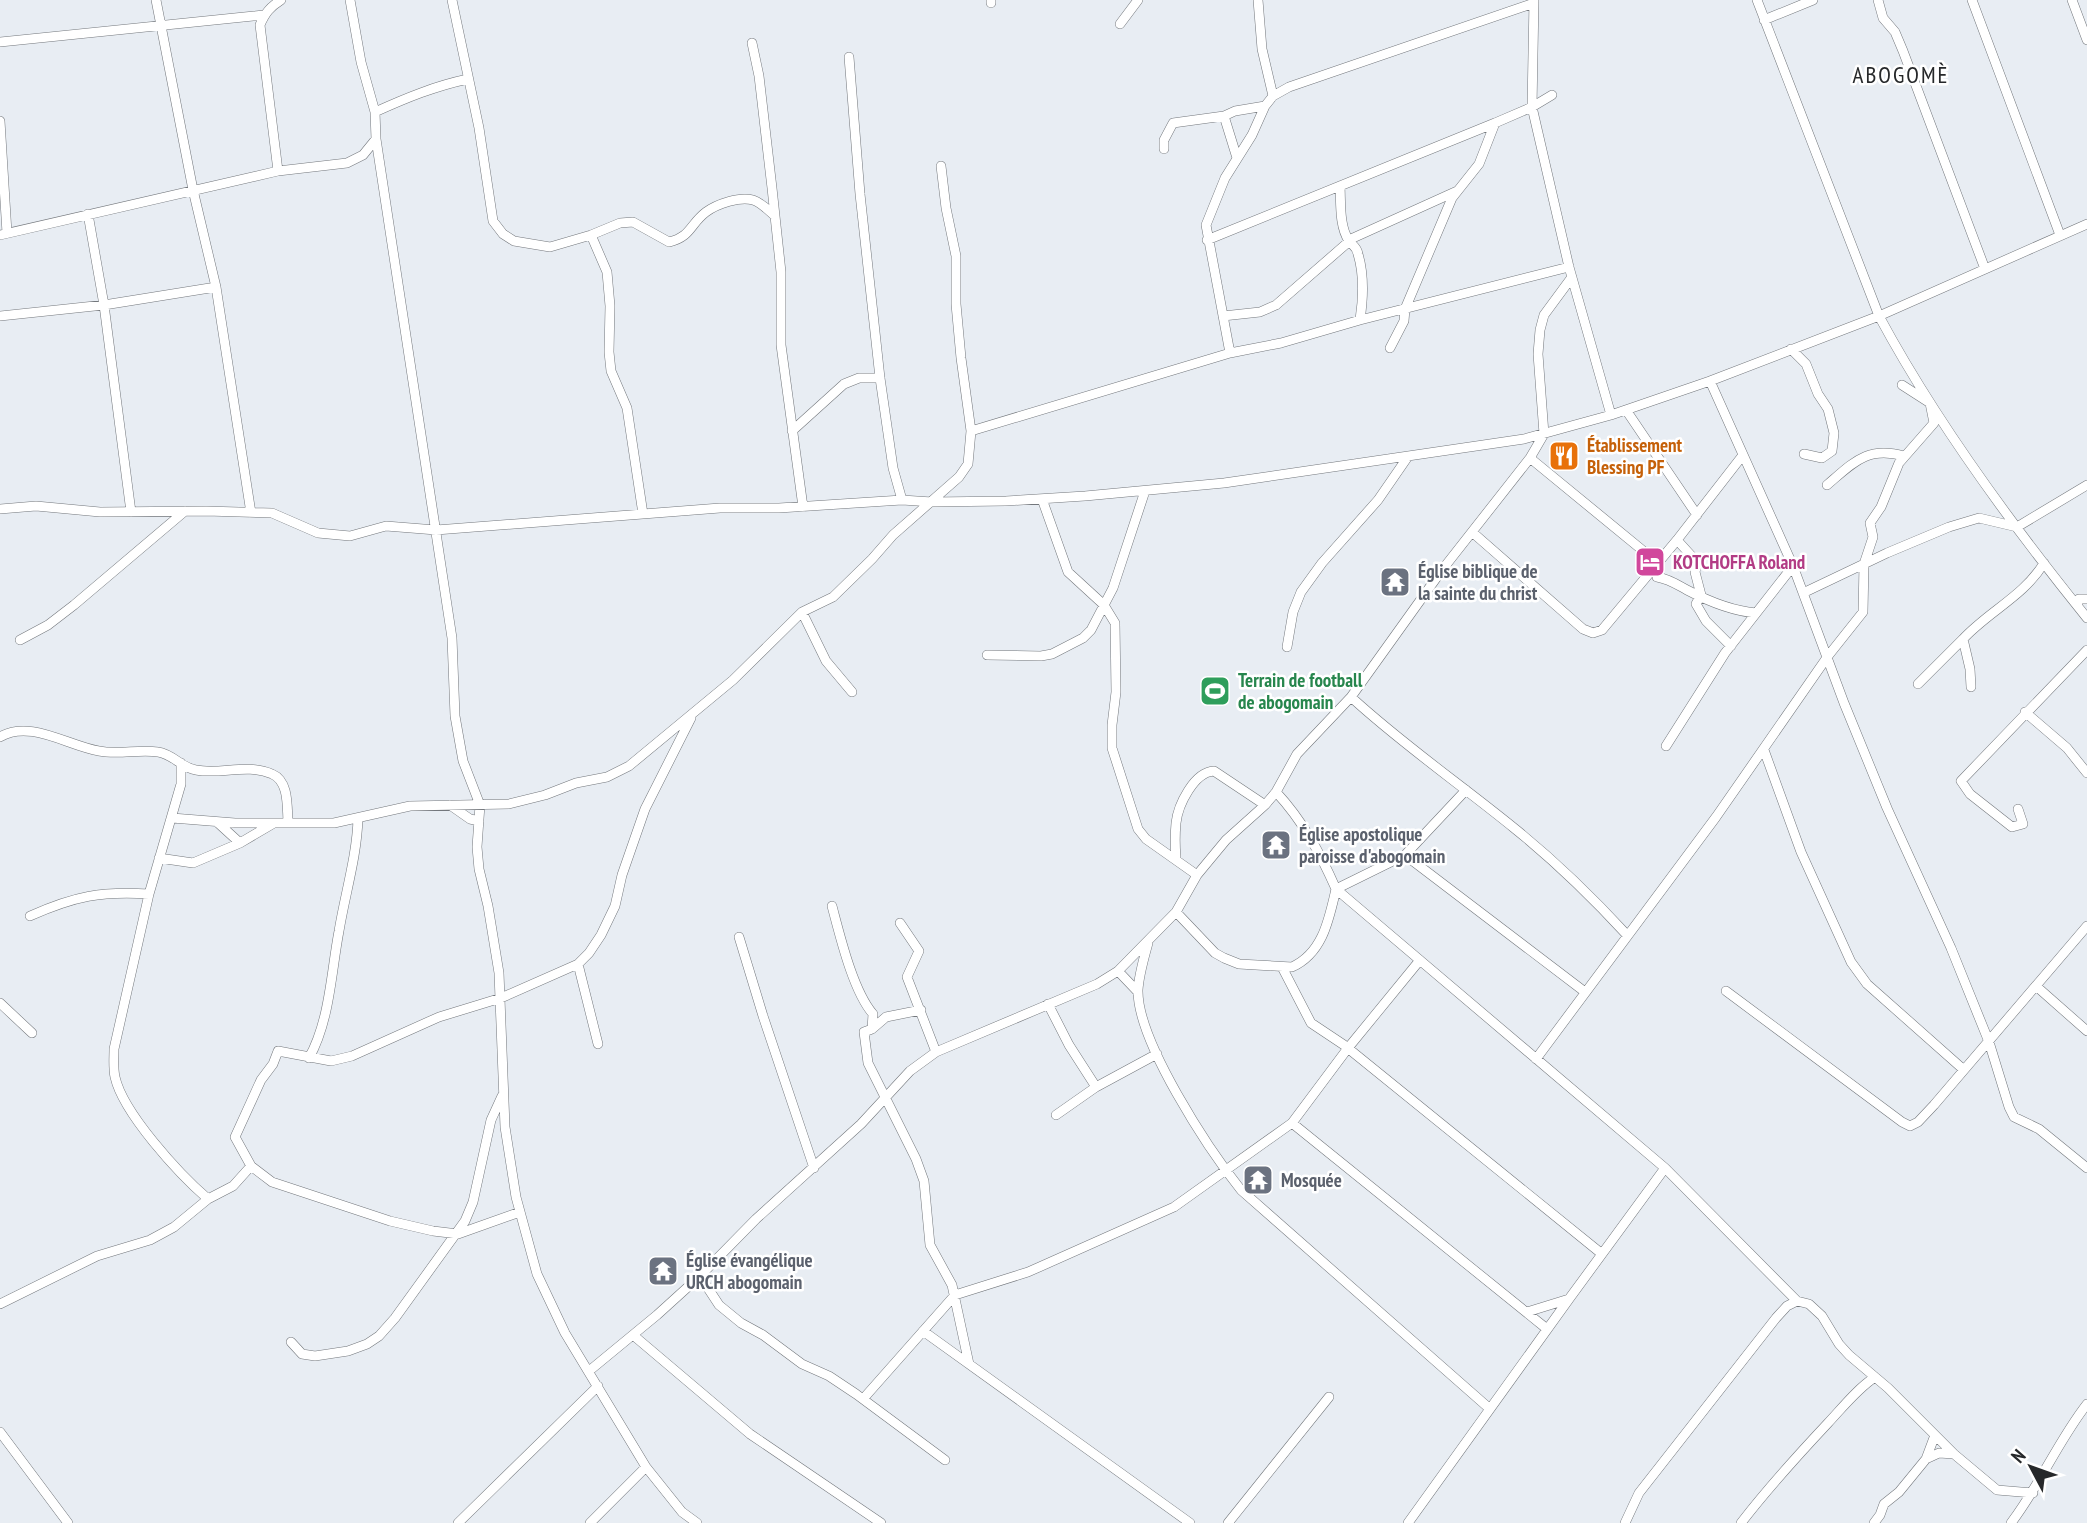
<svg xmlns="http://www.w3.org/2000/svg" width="2087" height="1523" viewBox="0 0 2087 1523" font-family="'PT Sans Narrow',sans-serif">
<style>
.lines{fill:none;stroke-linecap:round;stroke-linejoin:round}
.street-casing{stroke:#73777c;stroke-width:10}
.street{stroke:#fff;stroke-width:9}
.labels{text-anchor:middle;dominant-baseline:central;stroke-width:5;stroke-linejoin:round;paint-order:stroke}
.food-label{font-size:19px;font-weight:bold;fill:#c56008;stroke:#fff;text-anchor:start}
.hotel-label{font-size:19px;font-weight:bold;fill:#b23c85;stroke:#fff;text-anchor:start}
.worship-label{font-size:19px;font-weight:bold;fill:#5b616d;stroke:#fff;text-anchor:start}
.leisure-label{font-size:19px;font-weight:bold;fill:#27864d;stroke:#fff;text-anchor:start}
.quarter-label{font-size:23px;letter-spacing:2px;fill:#26282a;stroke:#fff}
</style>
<rect width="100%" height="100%" fill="#e8edf3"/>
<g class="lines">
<!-- street casing -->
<g class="street-casing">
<path id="street" d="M 156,0 L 193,190 L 216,287 L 251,513
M 350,0 L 361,62 L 375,112 L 376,139 L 452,638 L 455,716 L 463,761 L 480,805 L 477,847 L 479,869 L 488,906 L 499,973 L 505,1127 L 516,1197 L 537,1274 L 565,1333 L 646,1467 L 682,1512 L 697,1523
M 452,0 L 479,128 L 493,221 L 503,234 L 514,241 L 550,247 L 591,235 L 620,223 L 633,222 L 669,242 C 691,237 690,224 706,212 C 717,204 740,196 753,200 C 762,203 769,211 775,216
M 1258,0 L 1262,49 L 1273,96
M 1534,0 L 1532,107 L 1569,267 L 1611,415
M 1757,0 L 1879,316 C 1936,422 2011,524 2087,618
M 1878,0 L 1883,18 L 1895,32 L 1903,51 L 1985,269
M 1972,0 L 2060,235
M 2072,0 L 2087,40
M 991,3 L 991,0
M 1764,20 L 1813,0
M 1120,24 L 1138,0
M 0,42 L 264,15
M 752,43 L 759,76 L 772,188 L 781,272 L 781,345 L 803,507
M 849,57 L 860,194 L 880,378 L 893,468 L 902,500
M 375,112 C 406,98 435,86 468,79
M 0,121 L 7,233
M 1164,149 L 1164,140 L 1173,123 L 1224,116
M 1237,158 L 1224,116 L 1235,111 L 1265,106
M 278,171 L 260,25 C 265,13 270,7 281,0
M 1340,186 C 1341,203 1339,226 1349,241 C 1353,246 1357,247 1358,254 C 1364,274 1363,300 1360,320
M 88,214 L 104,305 L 131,512
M 0,235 L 278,171 L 347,163 L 363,155 L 376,139
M 591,235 L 607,272 L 610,306 L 609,352 L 611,371 L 627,408 L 643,514
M 1207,240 L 1495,123 L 1532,107 L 1552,95
M 0,316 L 104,305 L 216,287
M 1223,316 L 1260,312 L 1276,305 L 1353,238 L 1457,191
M 1390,348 L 1404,321 L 1405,309 L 1452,198 L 1479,164 L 1495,123
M 1791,349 L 1806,364 L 1818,394 L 1828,409 L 1834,433 L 1832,451 L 1822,458 L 1804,454
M 1230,353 L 1206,225 L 1225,178 L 1252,135 L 1265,106 L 1273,96 L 1289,87 L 1534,3
M 1710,381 L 1793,566 L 1844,703 L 1887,808 L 1951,948 L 1989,1042 L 2009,1107 L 2014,1117 L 2039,1129 L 2087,1168
M 1626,410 L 1697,515
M 792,431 L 844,384 L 859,378 L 880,378
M 971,431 L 1230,353 L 1281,343 L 1360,320 L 1569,267
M 1530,458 L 1658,563
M 1827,485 C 1854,462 1867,446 1904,456
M 1042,499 L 1068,572 L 1104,605 L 1115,623 L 1116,692 L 1112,725 L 1112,748 L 1138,829 L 1146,839 L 1197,875
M 0,509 L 36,506 L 100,512 L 206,511 L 272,513 L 318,533 L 350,536 L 386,526 L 436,530 L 720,508 L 779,508 L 902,500 L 932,502 L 1006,501 L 1085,496 L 1224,483 L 1524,439 L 1611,415 L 1710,381 L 1879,316 L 2087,224
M 1472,532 L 1583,629 L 1593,633 L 1602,630 L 1677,540 L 1743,455
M 1677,540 L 1697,562 L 1695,572 L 1701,595 L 1696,604 L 1706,621 L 1731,646
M 1658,565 L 1657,577 C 1669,579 1676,584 1687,590 C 1708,601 1733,611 1756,613
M 1803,593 L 1887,553 L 1949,527 L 1979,518 L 2017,527 L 2087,485
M 2077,605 L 2079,599 L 2087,599
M 802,612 L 826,661 L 852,692
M 20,640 L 48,625 L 74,605 L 185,511
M 1287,647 L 1293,612 L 1301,592 L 1322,563 L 1378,500 L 1407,458
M 987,655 L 1041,656 L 1052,654 L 1083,638 L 1091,630 L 1113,588 L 1145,491
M 1918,684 L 1963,639
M 1971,687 L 1970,669 L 1963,639 C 1989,611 2024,596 2044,563
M 1351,697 C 1402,744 1460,784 1514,828 C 1555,861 1592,897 1627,935
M 2025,712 L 2067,748 L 2087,773
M 0,737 C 30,719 68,746 99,751 C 118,755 139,749 158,752 C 173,754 182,768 196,770 C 221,775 247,763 272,774 C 289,781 287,806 288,822
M 1666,746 L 1725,653 L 1793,566
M 1764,750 L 1801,852 L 1851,962 L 1867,984 L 1964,1070
M 181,763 L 181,784 L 149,894 L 114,1049 C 114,1058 113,1068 115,1077 C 123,1113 179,1174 208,1199
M 1466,790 L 1405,855 L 1336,889 L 1665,1168 L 1797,1301
M 450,805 L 470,819 L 479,821
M 2018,809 L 2023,824 L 2012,827 L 1970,794 L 1961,781 L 2087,650
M 172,818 L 235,823 L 334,823 L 410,806 L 509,804 L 545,795 L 576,783 L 607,777 L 629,766 L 733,680 L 802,612 L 833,597 L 872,559 L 893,535 L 959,477 L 968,464 L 971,431 L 961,358 L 956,304 L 956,256 L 946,208 L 941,166
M 217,822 L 240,843
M 1405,855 L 1585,992
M 1176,857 C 1175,846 1175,834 1176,823 C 1178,805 1194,772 1214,771 L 1265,805
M 159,858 L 193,863 L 240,843 L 274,823
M 832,906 C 840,936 853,991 873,1014 L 872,1029
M 1176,912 L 1215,953 L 1224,958 L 1239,964 L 1292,967 C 1323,953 1329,919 1336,889 C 1320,853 1303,821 1276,792
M 30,916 C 75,896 101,891 149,894
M 900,923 L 919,951 L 907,977 L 936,1052
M 739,937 L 763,1016 L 814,1168
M 1148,943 C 1144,958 1139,974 1138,990 C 1137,1041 1209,1150 1241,1190 L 1490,1409
M 578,964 L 598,1044
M 1283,969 L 1311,1023 L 1344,1045 L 1602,1254
M 1118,971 L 1138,992
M 2036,986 L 2087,1031
M 1726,991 L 1902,1122 L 1910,1126 L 1918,1122 L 1934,1105 L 2087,926
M 0,1003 L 32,1033
M 1048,1004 L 1069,1045 L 1096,1087
M 921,1010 L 886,1017 L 872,1029 L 864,1032 L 868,1063 L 916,1159 L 924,1181 L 930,1245 L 952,1285 L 969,1364
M 309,1058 C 330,1020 331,973 339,931 C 345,894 357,856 358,818
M 1536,1059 L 1716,817 L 1828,656 L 1863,612 L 1864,564 L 1873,537 L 1870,523 L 1881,507 L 1899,463 L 1934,423 L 1930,403 L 1902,385
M 1056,1115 L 1096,1087 L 1157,1054
M 1292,1123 L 1547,1329
M 251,1166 L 235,1137 L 261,1080 L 273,1064 L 278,1051 L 331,1061 L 352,1056 L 439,1017 L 501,998 L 578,964 L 589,953 L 601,935 L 615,906 L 622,875 L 645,809 L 691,718
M 700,1276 L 719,1305 L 741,1323 L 763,1335 L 802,1364 L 829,1376 L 856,1394 L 945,1460
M 0,1304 L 97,1256 L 150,1240 L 174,1227 L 208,1199 L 233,1186 L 251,1166 L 272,1182 L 390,1221 L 433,1231 L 458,1234 L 520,1212
M 1527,1312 L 1569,1299 L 1665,1168
M 923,1331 L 1190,1523
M 633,1335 L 750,1434 L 881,1523
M 291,1342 L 302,1354 L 315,1356 L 348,1351 L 367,1344 L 379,1336 L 395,1318 L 465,1221 L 473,1202 L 491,1120 L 502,1096
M 589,1371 L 657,1315 L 700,1276 L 756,1219 L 861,1124 L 910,1071 L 936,1052 L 1097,984 L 1118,971 L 1176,912 L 1197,875 L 1226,840 L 1265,805 L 1276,792 L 1297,754 L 1351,697 L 1442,570 L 1530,458 L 1544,434 L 1538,354 L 1540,330 L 1544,315 L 1572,277
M 863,1399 L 955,1295 L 1028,1272 L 1174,1207 L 1292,1123 L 1348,1048 L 1420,960
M 0,1432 L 68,1523
M 1926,1459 L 1939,1453 L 1954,1454
M 458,1523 L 598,1386
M 590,1523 L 646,1467
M 1228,1523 L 1329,1397
M 1408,1523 L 1569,1299
M 1625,1523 L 1639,1493 L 1776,1318 L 1787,1306 L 1797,1301 L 1809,1304 L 1822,1316 L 1839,1344 L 1849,1355 L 1888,1388 L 1954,1454 L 1997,1490 L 2033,1493
M 1741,1523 C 1768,1488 1798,1455 1828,1423 C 1843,1407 1857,1389 1875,1377
M 1874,1523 L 1880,1515 L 1884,1504 L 1899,1492 L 1926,1459 L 1935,1435
M 2011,1523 C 2040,1485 2058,1441 2087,1404"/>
</g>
<!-- street -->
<use href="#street" class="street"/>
</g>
<!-- icons -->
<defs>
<g id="restaurant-square" transform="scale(1.575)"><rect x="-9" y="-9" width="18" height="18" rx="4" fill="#e8710a" stroke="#fff"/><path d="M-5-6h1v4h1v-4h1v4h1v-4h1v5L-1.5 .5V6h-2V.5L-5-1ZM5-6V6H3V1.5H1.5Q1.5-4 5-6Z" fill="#fff"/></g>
<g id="hotel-square" transform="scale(1.575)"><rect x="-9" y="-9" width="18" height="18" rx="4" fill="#d1479c" stroke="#fff"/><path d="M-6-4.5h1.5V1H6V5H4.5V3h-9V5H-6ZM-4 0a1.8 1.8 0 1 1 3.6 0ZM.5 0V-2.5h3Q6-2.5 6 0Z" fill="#fff"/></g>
<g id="temple-square" transform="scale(1.575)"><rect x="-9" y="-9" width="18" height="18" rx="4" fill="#6b7280" stroke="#fff"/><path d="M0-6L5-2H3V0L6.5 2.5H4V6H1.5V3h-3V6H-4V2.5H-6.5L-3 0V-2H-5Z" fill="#fff"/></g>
<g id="stadium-square" transform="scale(1.575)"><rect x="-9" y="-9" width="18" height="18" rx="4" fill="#2e9e5b" stroke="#fff"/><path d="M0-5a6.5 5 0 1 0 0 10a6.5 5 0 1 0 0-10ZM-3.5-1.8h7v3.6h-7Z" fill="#fff"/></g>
</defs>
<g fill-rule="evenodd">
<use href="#restaurant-square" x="1564" y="456"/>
<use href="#hotel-square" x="1650" y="562"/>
<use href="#temple-square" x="1395" y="582"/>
<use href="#stadium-square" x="1215" y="691"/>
<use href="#temple-square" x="1276" y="845"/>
<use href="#temple-square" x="1258" y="1180"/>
<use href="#temple-square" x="663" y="1271"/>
</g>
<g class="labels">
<!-- food labels -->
<g class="food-label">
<text x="1587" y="445">Établissement<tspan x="1587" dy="22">Blessing PF</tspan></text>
</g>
<!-- hotel labels -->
<g class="hotel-label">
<text x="1673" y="562">KOTCHOFFA Roland</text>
</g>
<!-- worship labels -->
<g class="worship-label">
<text x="1418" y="571">Église biblique de<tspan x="1418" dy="22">la sainte du christ</tspan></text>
<text x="1299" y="834">Église apostolique<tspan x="1299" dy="22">paroisse d'abogomain</tspan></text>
<text x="1281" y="1180">Mosquée</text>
<text x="686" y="1260">Église évangélique<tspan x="686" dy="22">URCH abogomain</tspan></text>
</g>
<!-- leisure labels -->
<g class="leisure-label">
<text x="1238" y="680">Terrain de football<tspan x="1238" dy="22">de abogomain</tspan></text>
</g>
<!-- quarter labels -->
<g class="quarter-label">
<text x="1901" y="74">ABOGOMÈ</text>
</g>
</g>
<!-- north arrow -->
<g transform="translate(2031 1467) rotate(311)" stroke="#ffffff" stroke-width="5" paint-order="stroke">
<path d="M0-5L12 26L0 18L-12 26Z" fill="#26282a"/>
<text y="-10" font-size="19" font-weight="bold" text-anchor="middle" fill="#26282a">N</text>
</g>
</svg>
